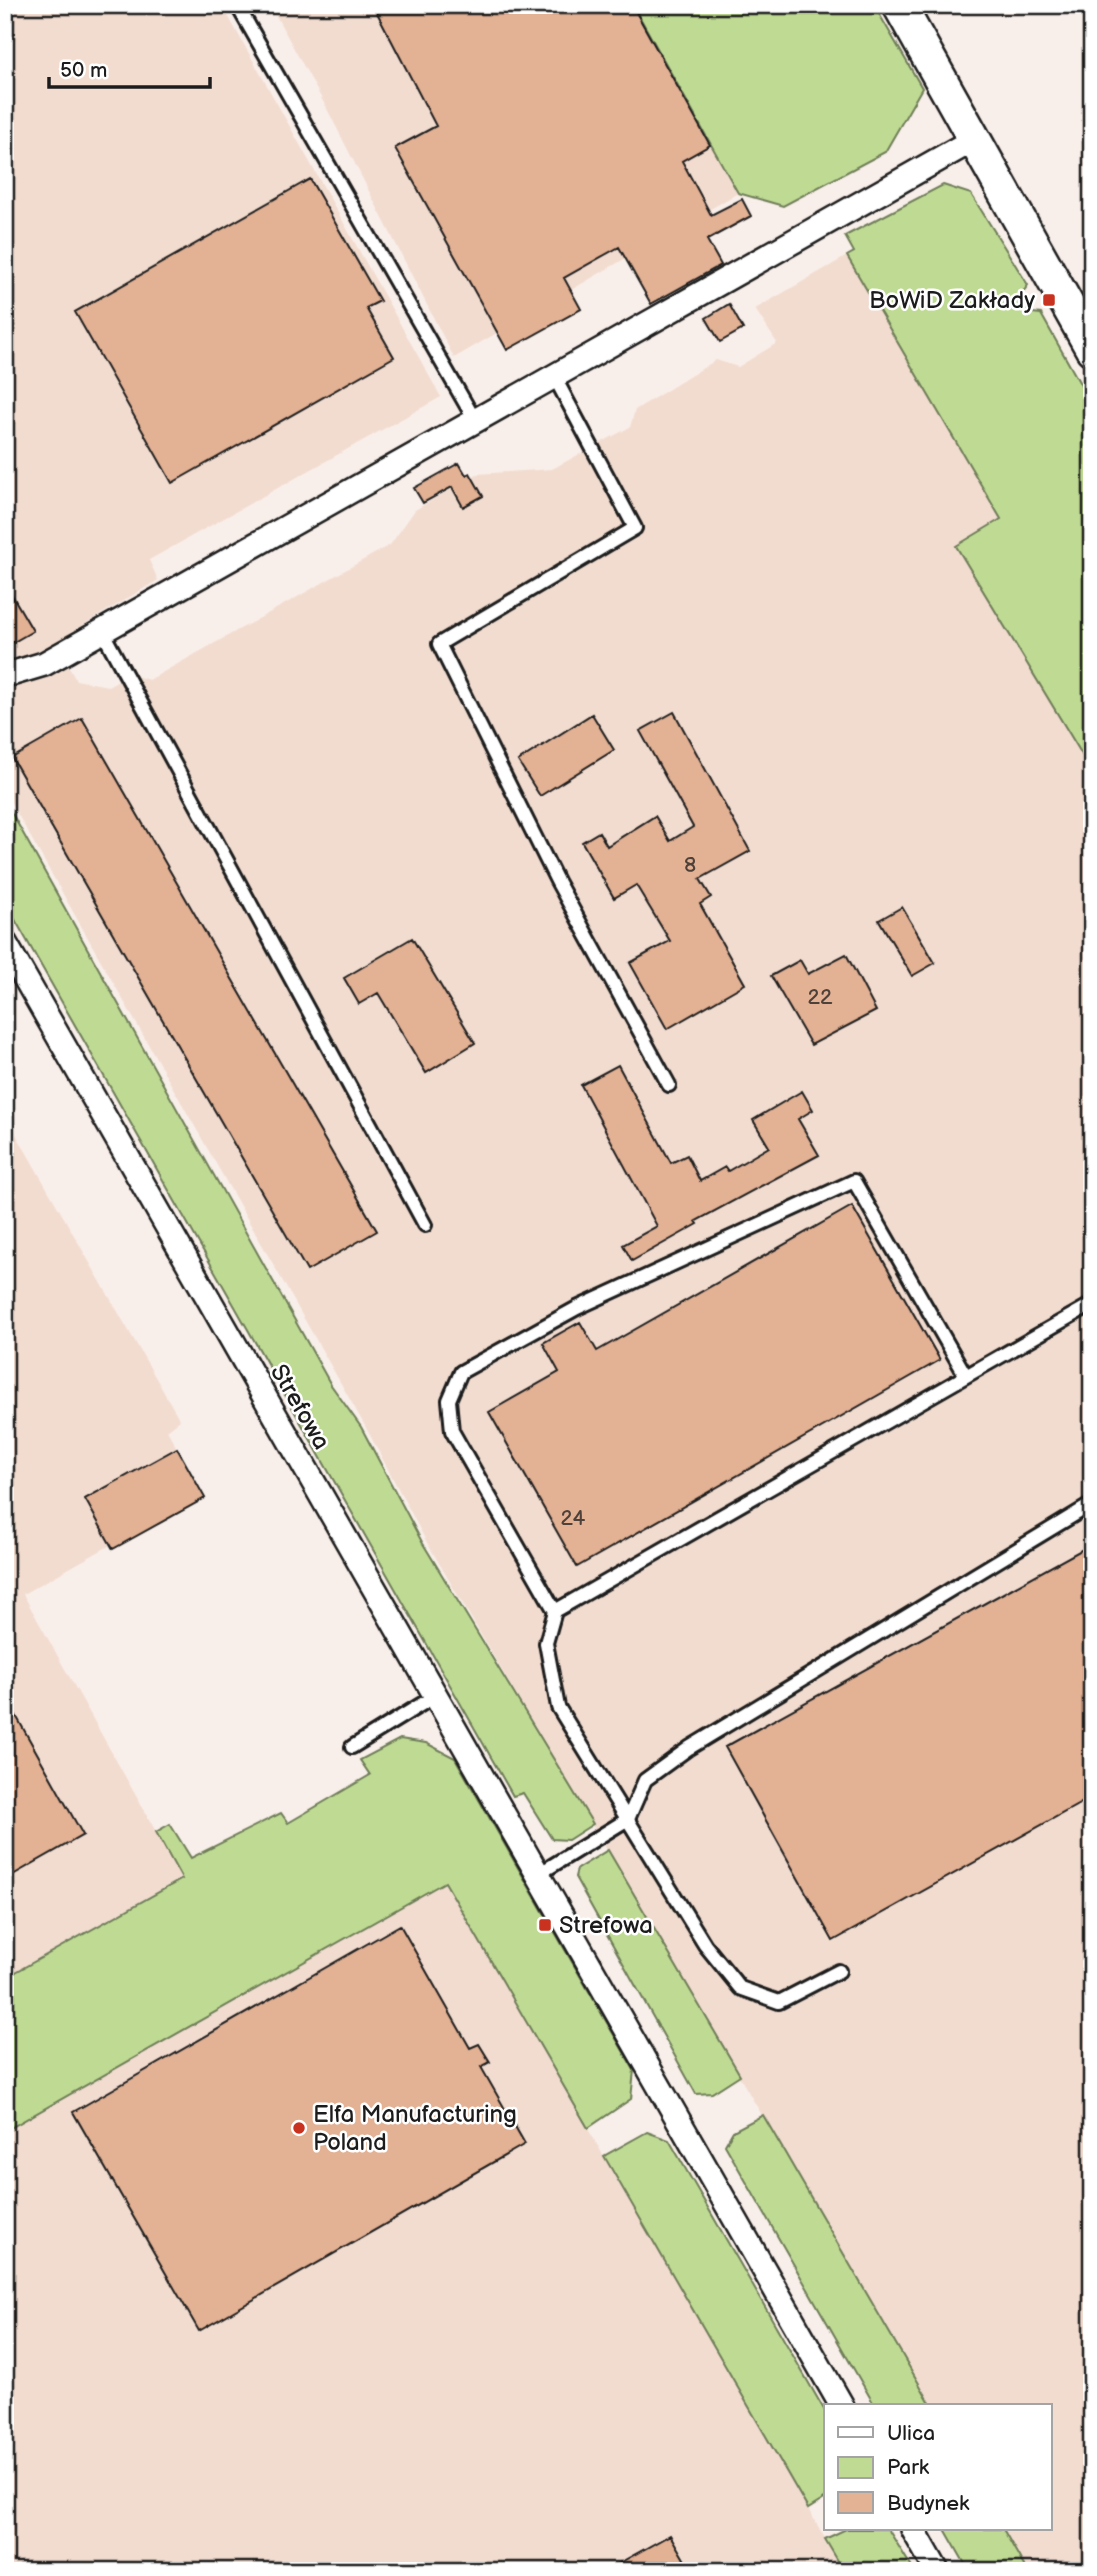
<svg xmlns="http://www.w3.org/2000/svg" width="1097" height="2576" viewBox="0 0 1097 2576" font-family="'Balsamiq Sans',sans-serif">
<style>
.built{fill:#f2dcd0}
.green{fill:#bfdb93;stroke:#6e7c58;stroke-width:2}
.building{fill:#e3b194;stroke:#1c1c1c;stroke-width:2}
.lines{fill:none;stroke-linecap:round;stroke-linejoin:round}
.lane-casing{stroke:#1c1c1c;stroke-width:18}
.street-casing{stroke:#1c1c1c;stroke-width:28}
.secondary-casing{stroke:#1c1c1c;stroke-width:37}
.lane{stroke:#fff;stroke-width:12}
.street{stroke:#fff;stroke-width:23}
.secondary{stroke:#fff;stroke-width:32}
.poi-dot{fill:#c8321e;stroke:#fff;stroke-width:2.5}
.labels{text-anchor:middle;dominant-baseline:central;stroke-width:5;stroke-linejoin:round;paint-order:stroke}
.number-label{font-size:21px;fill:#4e413a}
.poi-label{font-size:24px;fill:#1c1c1c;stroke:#fff;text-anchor:start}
.street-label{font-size:24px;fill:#1c1c1c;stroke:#fff}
</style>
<rect width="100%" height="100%" fill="#f9efea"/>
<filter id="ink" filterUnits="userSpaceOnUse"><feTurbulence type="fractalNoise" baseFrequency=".0143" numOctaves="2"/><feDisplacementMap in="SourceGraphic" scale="14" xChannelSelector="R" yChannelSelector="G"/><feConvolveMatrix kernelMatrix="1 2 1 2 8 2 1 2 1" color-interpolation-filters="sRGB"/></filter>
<g filter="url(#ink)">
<!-- built -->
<path class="built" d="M 5,5 L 222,5 L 441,397 L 149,560 L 158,580 L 55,642 L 76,680 L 108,686 L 129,674 L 149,680 L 390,545 L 415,510 L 477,474 L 552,469 L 630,427 L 635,410 L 716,360 L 738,367 L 777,343 L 755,309 L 847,256 L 1002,519 L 956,546 L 1087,760 L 1092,757 L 1092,2571 L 1027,2571 L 1003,2529 L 1050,2529 L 1050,2406 L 932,2406 L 426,1541 L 365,1426 L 5,792 Z
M 270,5 L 633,5 L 738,193 L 454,358 L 324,103 Z
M 5,1115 L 180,1420 L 167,1430 L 202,1494 L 23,1594 L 182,1878 L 5,1978 Z
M 445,1882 L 844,2571 L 5,2571 L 5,2131 Z"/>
<!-- green -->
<path class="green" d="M 633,5 L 874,5 L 922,88 L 885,152 L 783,206 L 738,193 Z
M 943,185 L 971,194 L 1028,285 L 1021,295 L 1033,313 L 1041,314 L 1092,405 L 1092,757 L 1086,761 L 956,546 L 1001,519 L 847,256 L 854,252 L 845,236 Z
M 5,801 L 331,1385 L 361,1427 L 422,1542 L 593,1824 L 568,1840 L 552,1839 L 523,1793 L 513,1796 L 5,902 Z
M 400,1739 L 426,1743 L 455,1758 L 634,2070 L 631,2099 L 588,2128 L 445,1882 L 5,2131 L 5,1978 L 182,1879 L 156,1832 L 170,1824 L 191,1858 L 281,1813 L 288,1823 L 370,1775 L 360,1760 Z
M 608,1850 L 740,2075 L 712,2093 L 696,2094 L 575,1877 L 577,1869 Z
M 763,2115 L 932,2406 L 875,2406 L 725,2145 L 733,2131 Z
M 647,2132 L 669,2140 L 826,2413 L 826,2498 L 808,2509 L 604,2156 Z
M 846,2529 L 888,2529 L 914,2571 L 844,2571 L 825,2539 Z
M 945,2529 L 1003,2529 L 1027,2571 L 969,2571 Z"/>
<!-- building -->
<path class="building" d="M 373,5 L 632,5 L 710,145 L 682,161 L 711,215 L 742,199 L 751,216 L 707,240 L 721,265 L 651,304 L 619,247 L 564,278 L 581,309 L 507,350 L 395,148 L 436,126 Z
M 310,179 L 380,301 L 366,308 L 394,357 L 172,483 L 75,312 Z
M 729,304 L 743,329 L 720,342 L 706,318 Z
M 459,463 L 466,475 L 470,473 L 483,496 L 463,507 L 452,487 L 423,503 L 414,488 Z
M 5,583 L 33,631 L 5,647 Z
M 674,712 L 750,851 L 700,879 L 711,897 L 700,904 L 745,984 L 667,1029 L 630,963 L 670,941 L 636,885 L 614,898 L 582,842 L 599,832 L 607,846 L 655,816 L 670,841 L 693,827 L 640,731 Z
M 592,714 L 614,750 L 540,796 L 518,761 Z
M 82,718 L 377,1231 L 307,1271 L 12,758 Z
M 902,907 L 935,963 L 912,976 L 879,920 Z
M 412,938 L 475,1043 L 426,1073 L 378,993 L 359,1004 L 344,978 Z
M 846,954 L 876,1011 L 811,1045 L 771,976 L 800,960 L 808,974 Z
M 618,1065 L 671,1163 L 687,1155 L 700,1181 L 725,1167 L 728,1171 L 769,1147 L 753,1120 L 802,1091 L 813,1110 L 798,1119 L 819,1155 L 696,1221 L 698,1224 L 632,1261 L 623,1245 L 657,1226 L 581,1085 Z
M 852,1206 L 940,1360 L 577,1567 L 489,1412 L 559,1372 L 543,1343 L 580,1322 L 597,1351 Z
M 177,1448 L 205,1498 L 113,1549 L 85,1499 Z
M 1092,1544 L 1092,1797 L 833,1941 L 725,1747 Z
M 5,1696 L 83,1835 L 11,1876 L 5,1867 Z
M 400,1925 L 470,2048 L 479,2044 L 490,2062 L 481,2067 L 525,2144 L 199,2331 L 73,2112 Z
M 670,2535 L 691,2571 L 605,2571 Z"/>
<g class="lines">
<!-- lane casing -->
<g class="lane-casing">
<path id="lane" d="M 237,5 L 476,422
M 555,378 L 635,528 L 439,644 L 557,881 L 669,1085
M 102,631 L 425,1225
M 555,1611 L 1092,1304
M 352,1747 L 435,1696
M 537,1875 L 628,1819 L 645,1780 L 689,1748 L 1092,1504
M 839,1971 L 779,2002 L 740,1988 L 705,1945 L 558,1707 L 546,1643 L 555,1611 L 452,1431 L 449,1400 L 461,1372 L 577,1308 L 854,1181 L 966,1376"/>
</g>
<!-- street casing -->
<g class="street-casing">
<path id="street" d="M 5,672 L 14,673 L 44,664 L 973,140
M 5,943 L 842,2406
M 913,2529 L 937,2571"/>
</g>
<!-- secondary casing -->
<g class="secondary-casing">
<path id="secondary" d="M 899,5 L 1092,349"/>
</g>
<!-- lane -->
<use href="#lane" class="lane"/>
<!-- street -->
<use href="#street" class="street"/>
<!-- secondary -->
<use href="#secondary" class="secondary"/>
</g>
</g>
<!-- markers -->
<g class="poi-dot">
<rect x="1042" y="293" width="14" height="14" rx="3.5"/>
<rect x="538" y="1918" width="14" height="14" rx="3.5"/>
<circle cx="299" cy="2128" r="7"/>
</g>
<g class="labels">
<!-- number labels -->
<g class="number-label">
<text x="690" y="865">8</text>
<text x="820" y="997">22</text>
<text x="573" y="1518">24</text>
</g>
<!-- poi labels -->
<g class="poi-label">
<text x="1035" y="300" text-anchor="end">BoWiD Zakłady</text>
<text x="559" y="1925">Strefowa</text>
<text x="313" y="2114">Elfa Manufacturing<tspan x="313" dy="28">Poland</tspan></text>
</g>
<!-- street labels -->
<g class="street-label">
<text transform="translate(300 1407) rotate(60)">Strefowa</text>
</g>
</g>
<!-- margin -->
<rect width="1097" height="2576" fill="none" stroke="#fff" stroke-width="28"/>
<rect x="14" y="14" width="1069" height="2548" fill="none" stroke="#1c1c1c" stroke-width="2.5" filter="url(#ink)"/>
<!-- legend -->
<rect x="824" y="2404" width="228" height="126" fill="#ffffff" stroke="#a4a4a4" stroke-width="2"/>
<rect x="838" y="2427" width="35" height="10" fill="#ffffff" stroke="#a4a4a4" stroke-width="2"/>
<text x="887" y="2440" font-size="21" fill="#1c1c1c">Ulica</text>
<rect x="838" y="2457" width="35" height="21" fill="#bfdb93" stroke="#a4a4a4" stroke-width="2"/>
<text x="887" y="2474" font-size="21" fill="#1c1c1c">Park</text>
<rect x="838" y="2492" width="35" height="21" fill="#e3b194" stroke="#a4a4a4" stroke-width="2"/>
<text x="887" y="2510" font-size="21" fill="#1c1c1c">Budynek</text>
<!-- scale -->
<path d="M49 77v10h161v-10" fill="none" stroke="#1c1c1c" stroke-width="3.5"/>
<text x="60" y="77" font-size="21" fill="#1c1c1c" stroke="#ffffff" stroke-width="5" paint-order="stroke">50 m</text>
</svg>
